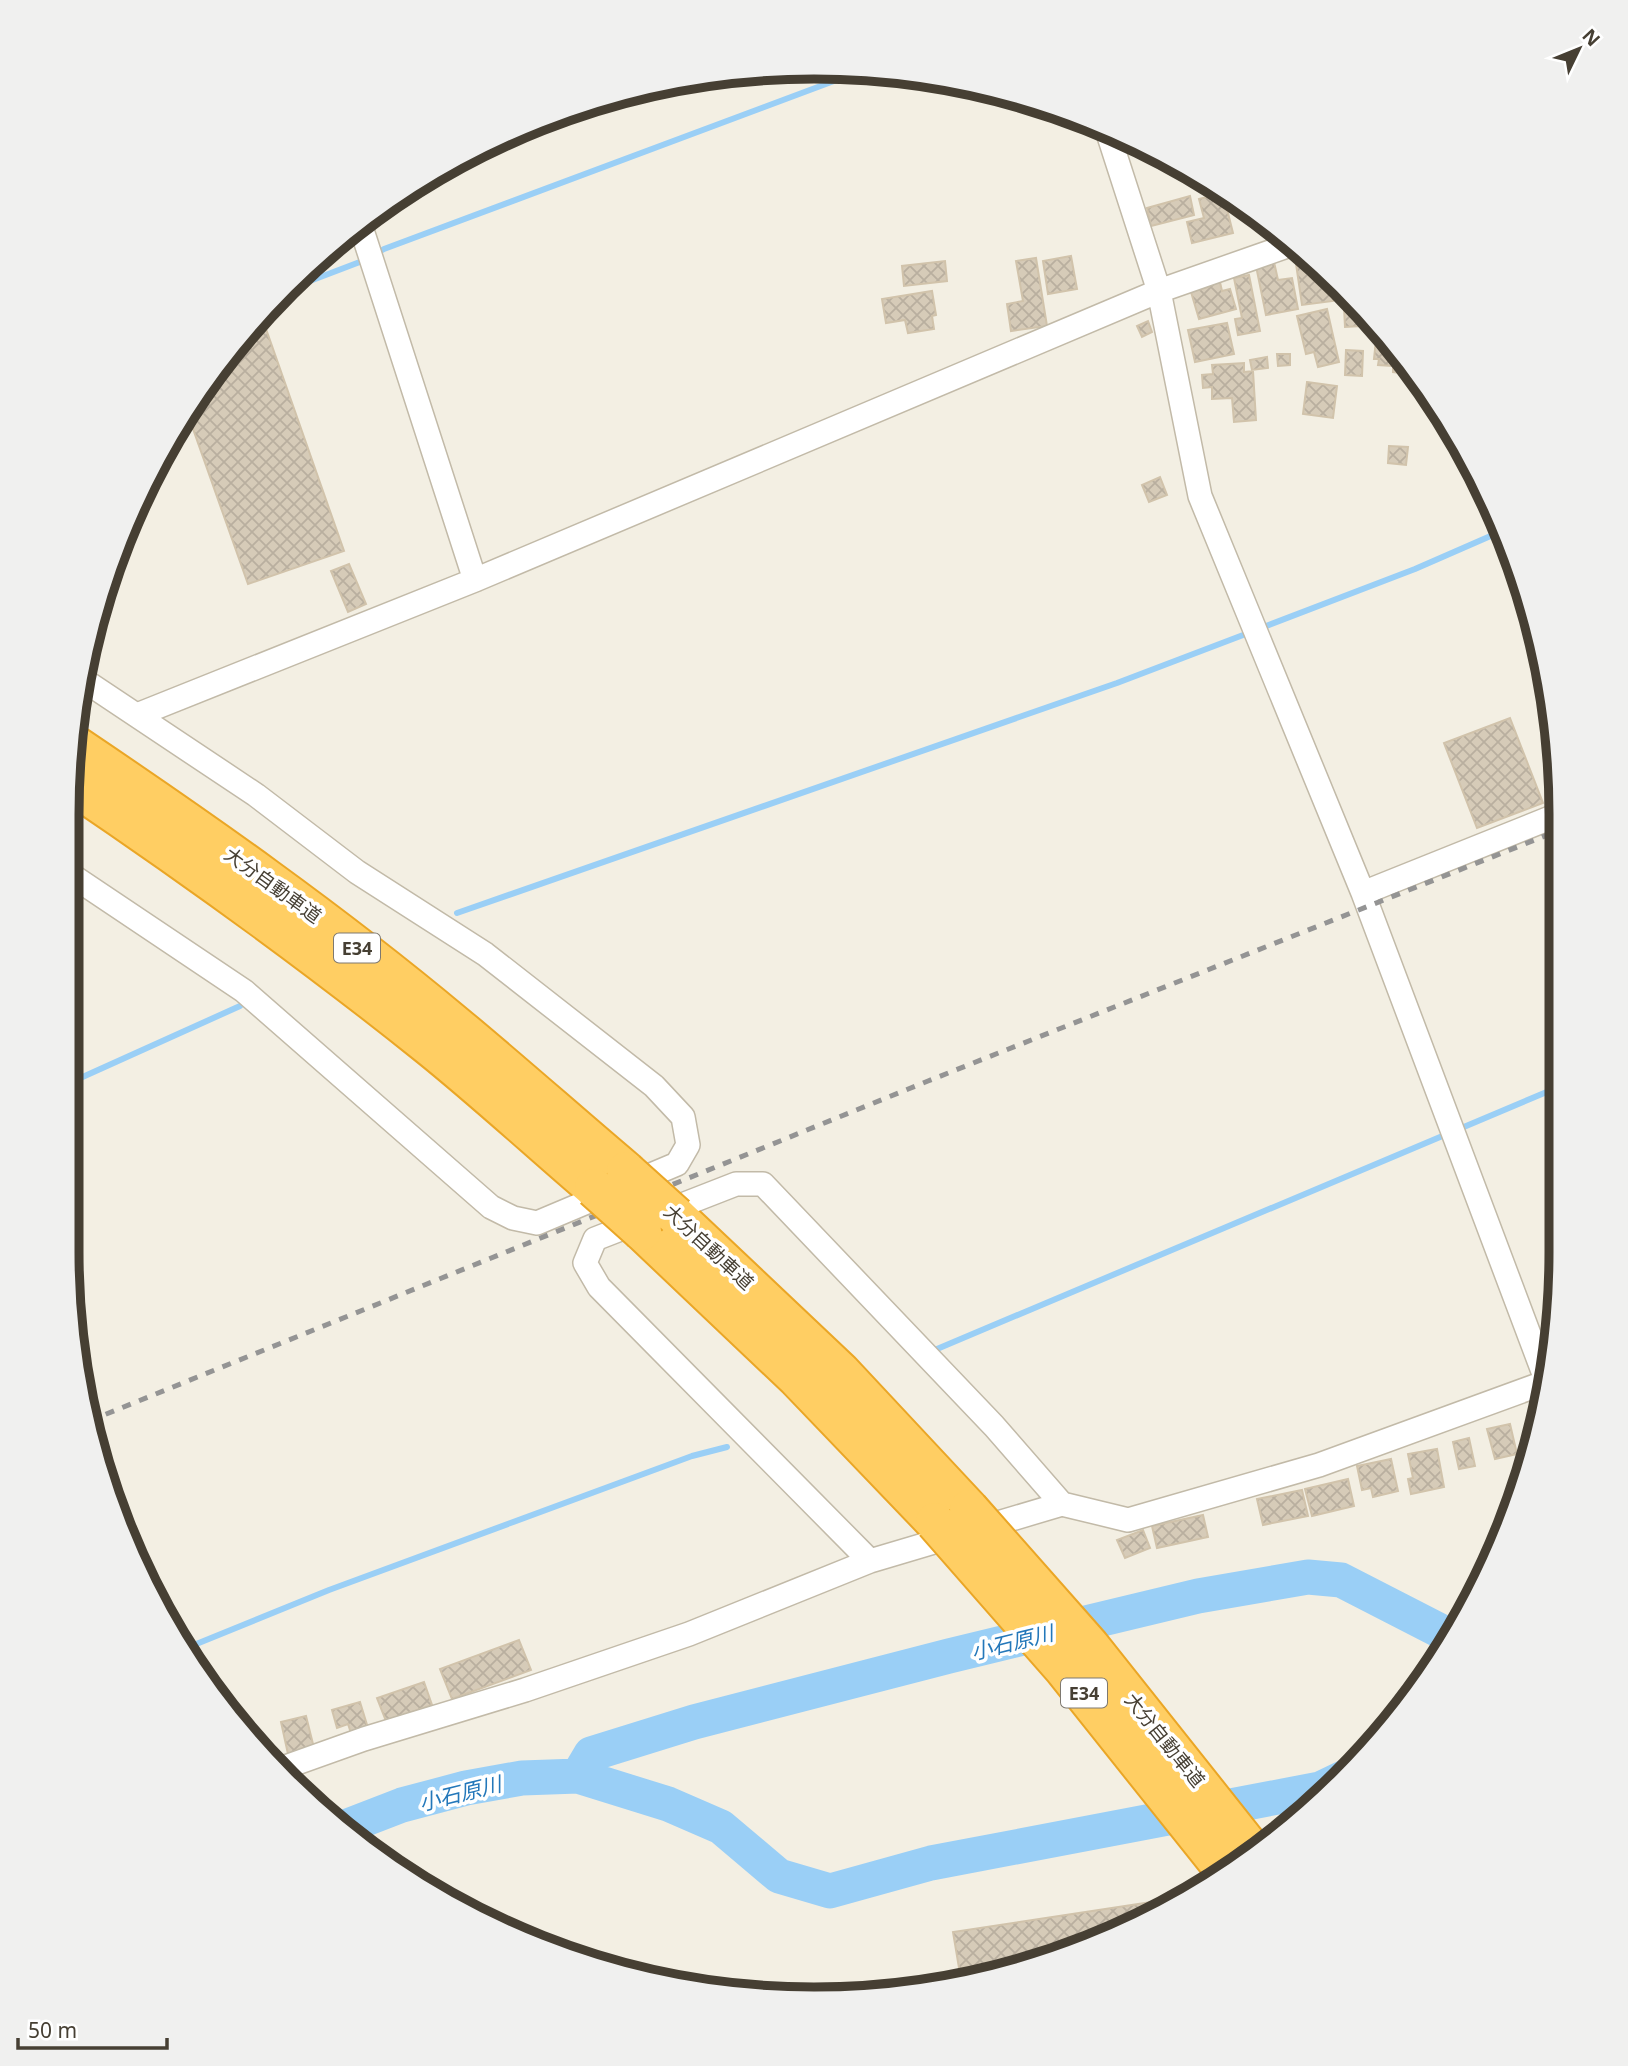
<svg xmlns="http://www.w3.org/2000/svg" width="1628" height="2066" viewBox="0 0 1628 2066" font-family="'Noto Sans','Noto Sans JP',sans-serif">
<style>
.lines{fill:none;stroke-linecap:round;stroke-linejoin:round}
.stream{stroke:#9acff6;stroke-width:6}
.river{stroke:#9acff6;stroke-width:35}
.building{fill:url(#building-cross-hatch);stroke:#d1c3ab;stroke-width:2}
.street-casing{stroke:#c2baa8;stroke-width:26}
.highway-casing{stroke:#eaa626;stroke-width:42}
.street{stroke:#fff;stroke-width:23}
.highway{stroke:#ffce63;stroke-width:38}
.rail{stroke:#949494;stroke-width:5;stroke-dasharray:9 9;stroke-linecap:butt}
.highway-bridge-casing{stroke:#eaa626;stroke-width:42;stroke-linecap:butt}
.highway-bridge{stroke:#ffce63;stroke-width:38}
.labels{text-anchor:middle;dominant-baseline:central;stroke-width:7;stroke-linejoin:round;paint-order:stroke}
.shield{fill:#fff;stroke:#7e7970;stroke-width:2}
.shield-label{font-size:18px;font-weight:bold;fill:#463f33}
.street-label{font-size:19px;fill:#463f33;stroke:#fff}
.water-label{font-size:21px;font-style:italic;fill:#2478ba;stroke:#fff}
.rim{fill:none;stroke:#463f33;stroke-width:9}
</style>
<defs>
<pattern id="building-cross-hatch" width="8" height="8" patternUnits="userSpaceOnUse" patternTransform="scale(1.75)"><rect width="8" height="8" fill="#d6cbb8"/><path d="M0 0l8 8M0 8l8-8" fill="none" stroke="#b9af9f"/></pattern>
</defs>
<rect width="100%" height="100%" fill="#f3efe3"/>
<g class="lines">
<!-- stream -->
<path class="stream" d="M 281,292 L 365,260 L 384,249 L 866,69
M 1261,628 L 1415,569 L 1502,531
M 457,913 L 1117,683 L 1251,632
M 67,1084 L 240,1006
M 937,1349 L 1561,1086
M 184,1649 L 329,1590 L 692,1456 L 727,1447"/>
<!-- river -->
<path class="river" d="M 578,1776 L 591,1754 L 694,1722 L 949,1656 L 1198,1596 L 1308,1577 L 1341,1580 L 1452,1637
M 345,1827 L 402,1805 L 466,1788 L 522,1778 L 578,1776 L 668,1804 L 721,1827 L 779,1876 L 830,1891 L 931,1863 L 1320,1789 L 1345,1777"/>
</g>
<!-- building -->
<path class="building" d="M 1223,193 L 1233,233 L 1192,243 L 1187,222 L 1204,218 L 1199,199 Z
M 1190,196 L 1194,215 L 1151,226 L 1147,208 Z
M 1071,256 L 1077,289 L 1048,294 L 1043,261 Z
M 1306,256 L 1330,278 L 1333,301 L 1302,305 L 1295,257 Z
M 1036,258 L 1047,326 L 1011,331 L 1007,304 L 1023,301 L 1016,261 Z
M 945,261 L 947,281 L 904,286 L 902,266 Z
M 1274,262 L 1278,280 L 1292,278 L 1298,309 L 1266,315 L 1256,266 Z
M 1249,275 L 1260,331 L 1238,335 L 1235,319 L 1242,318 L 1234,278 Z
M 1219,278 L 1222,291 L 1230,289 L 1236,309 L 1199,319 L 1191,292 L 1208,287 L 1206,281 Z
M 932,291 L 936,315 L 932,316 L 934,329 L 908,333 L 905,320 L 886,323 L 882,299 Z
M 1360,306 L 1376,321 L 1379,325 L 1345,327 L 1344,307 Z
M 1327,309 L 1339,362 L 1318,367 L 1314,352 L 1306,354 L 1297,316 Z
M 1148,321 L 1152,332 L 1142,337 L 1137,326 Z
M 1227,323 L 1234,354 L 1195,362 L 1188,330 Z
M 265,326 L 344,551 L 248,584 L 187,412 L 243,333 Z
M 1377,330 L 1382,330 L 1409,367 L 1408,374 L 1393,372 L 1393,366 L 1378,365 L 1379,359 L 1374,359 Z
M 1346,350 L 1363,351 L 1362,376 L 1345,375 Z
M 1277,354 L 1290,354 L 1290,365 L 1278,366 Z
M 1267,357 L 1268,368 L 1252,370 L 1250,360 Z
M 1244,363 L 1244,372 L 1253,371 L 1256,420 L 1234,422 L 1232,398 L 1212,399 L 1212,387 L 1203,388 L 1202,375 L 1213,374 L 1212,365 Z
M 1307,382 L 1337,386 L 1333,418 L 1303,414 Z
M 1389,446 L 1408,447 L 1406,465 L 1388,463 Z
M 1160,477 L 1167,495 L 1149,502 L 1142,485 Z
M 349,564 L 366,604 L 348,612 L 331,571 Z
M 1510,718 L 1543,803 L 1477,828 L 1444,743 Z
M 1547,1397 L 1542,1413 L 1540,1398 Z
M 1510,1424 L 1517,1454 L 1495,1459 L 1487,1429 Z
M 1469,1438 L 1475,1466 L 1459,1469 L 1453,1442 Z
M 1437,1449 L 1444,1487 L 1411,1494 L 1408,1479 L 1413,1478 L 1408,1454 Z
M 1391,1459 L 1398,1491 L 1373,1497 L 1371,1488 L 1362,1490 L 1357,1466 Z
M 1348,1479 L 1354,1506 L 1312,1516 L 1305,1489 Z
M 1302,1490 L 1308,1516 L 1263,1525 L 1257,1499 Z
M 1203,1515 L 1208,1537 L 1157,1548 L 1152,1526 Z
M 1143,1530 L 1150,1548 L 1125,1558 L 1117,1540 Z
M 519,1640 L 531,1670 L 452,1699 L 440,1669 Z
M 424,1682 L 432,1705 L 386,1721 L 377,1698 Z
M 360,1702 L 368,1728 L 351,1733 L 348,1724 L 337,1728 L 332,1710 Z
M 306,1716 L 314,1748 L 288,1754 L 281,1722 Z
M 1165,1900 L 1165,1904 L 1175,1904 L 1008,1974 L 961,1980 L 953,1932 Z"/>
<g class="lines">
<!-- street casing -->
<g class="street-casing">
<path id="street" d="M 1107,130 L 1159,291 L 1200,496 L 1363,893 L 1547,1382
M 360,224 L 475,580
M 137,715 L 475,580 L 1159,291 L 1293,244
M 68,873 L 244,991 L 491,1207 L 513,1218 L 537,1223 L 677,1164 L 688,1145 L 683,1117 L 654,1086 L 485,954 L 357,872 L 256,795 L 85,681
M 1363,893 L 1560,814
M 870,1561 L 599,1287 L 585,1263 L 595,1239 L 736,1184 L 763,1184 L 994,1426 L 1062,1504
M 277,1770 L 364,1739 L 525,1690 L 689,1634 L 870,1561 L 1062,1504 L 1128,1520 L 1319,1465 L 1549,1381"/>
</g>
<!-- highway casing -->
<g class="highway-casing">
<path id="highway" d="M 72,743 C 203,831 332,922 453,1023 C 511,1071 568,1122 626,1171
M 68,782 C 191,865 313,953 429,1046 C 485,1091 539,1141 594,1188
M 676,1216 L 841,1372 L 969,1509
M 642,1231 L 797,1378 L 935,1522"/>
</g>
<!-- street -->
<use href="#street" class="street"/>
<!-- highway -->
<use href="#highway" class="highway"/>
<!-- rail -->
<path class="rail" d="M 89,1421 L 928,1081 L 1560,830"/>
<!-- highway-bridge casing -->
<g class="highway-bridge-casing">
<path id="highway-bridge" d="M 626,1171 L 676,1216
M 594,1188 L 642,1231
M 969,1509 L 1090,1646 L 1252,1850
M 935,1522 L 1063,1668 L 1225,1871"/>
</g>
<!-- highway-bridge -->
<use href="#highway-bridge" class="highway-bridge"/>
</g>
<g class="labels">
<!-- shield labels -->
<g class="shield">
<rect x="334" y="933.5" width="46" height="29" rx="5"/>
<rect x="1061" y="1678.5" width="46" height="29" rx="5"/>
</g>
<g class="shield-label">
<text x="357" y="948">E34</text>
<text x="1084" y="1693">E34</text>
</g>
<!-- street labels -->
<g class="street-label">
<text transform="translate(273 885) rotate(36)">大分自動車道</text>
<text transform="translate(709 1247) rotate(43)">大分自動車道</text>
<text transform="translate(1165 1740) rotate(51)">大分自動車道</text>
</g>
<!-- water labels -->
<g class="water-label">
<text transform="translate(1012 1642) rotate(-14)">小石原川</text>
<text transform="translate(460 1793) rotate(-14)">小石原川</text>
</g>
</g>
<!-- crop -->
<path d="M0 0H1628V2066H0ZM814 79H814A735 735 0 0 1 1549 814V1252A735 735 0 0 1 814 1987H814A735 735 0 0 1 79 1252V814A735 735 0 0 1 814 79Z" fill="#f0f0ef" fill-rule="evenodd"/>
<path class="rim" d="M814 79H814A735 735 0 0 1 1549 814V1252A735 735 0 0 1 814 1987H814A735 735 0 0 1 79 1252V814A735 735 0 0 1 814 79Z"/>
<!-- north arrow -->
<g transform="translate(1579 49) rotate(47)" stroke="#ffffff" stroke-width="5" paint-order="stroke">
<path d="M0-5L12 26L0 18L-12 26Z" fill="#463f33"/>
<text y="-10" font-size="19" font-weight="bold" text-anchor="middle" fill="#463f33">N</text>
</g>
<!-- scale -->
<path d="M18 2038v10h149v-10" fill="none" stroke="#463f33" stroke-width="3.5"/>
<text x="28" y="2038" font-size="21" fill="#463f33" stroke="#ffffff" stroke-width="5" paint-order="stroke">50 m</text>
</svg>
